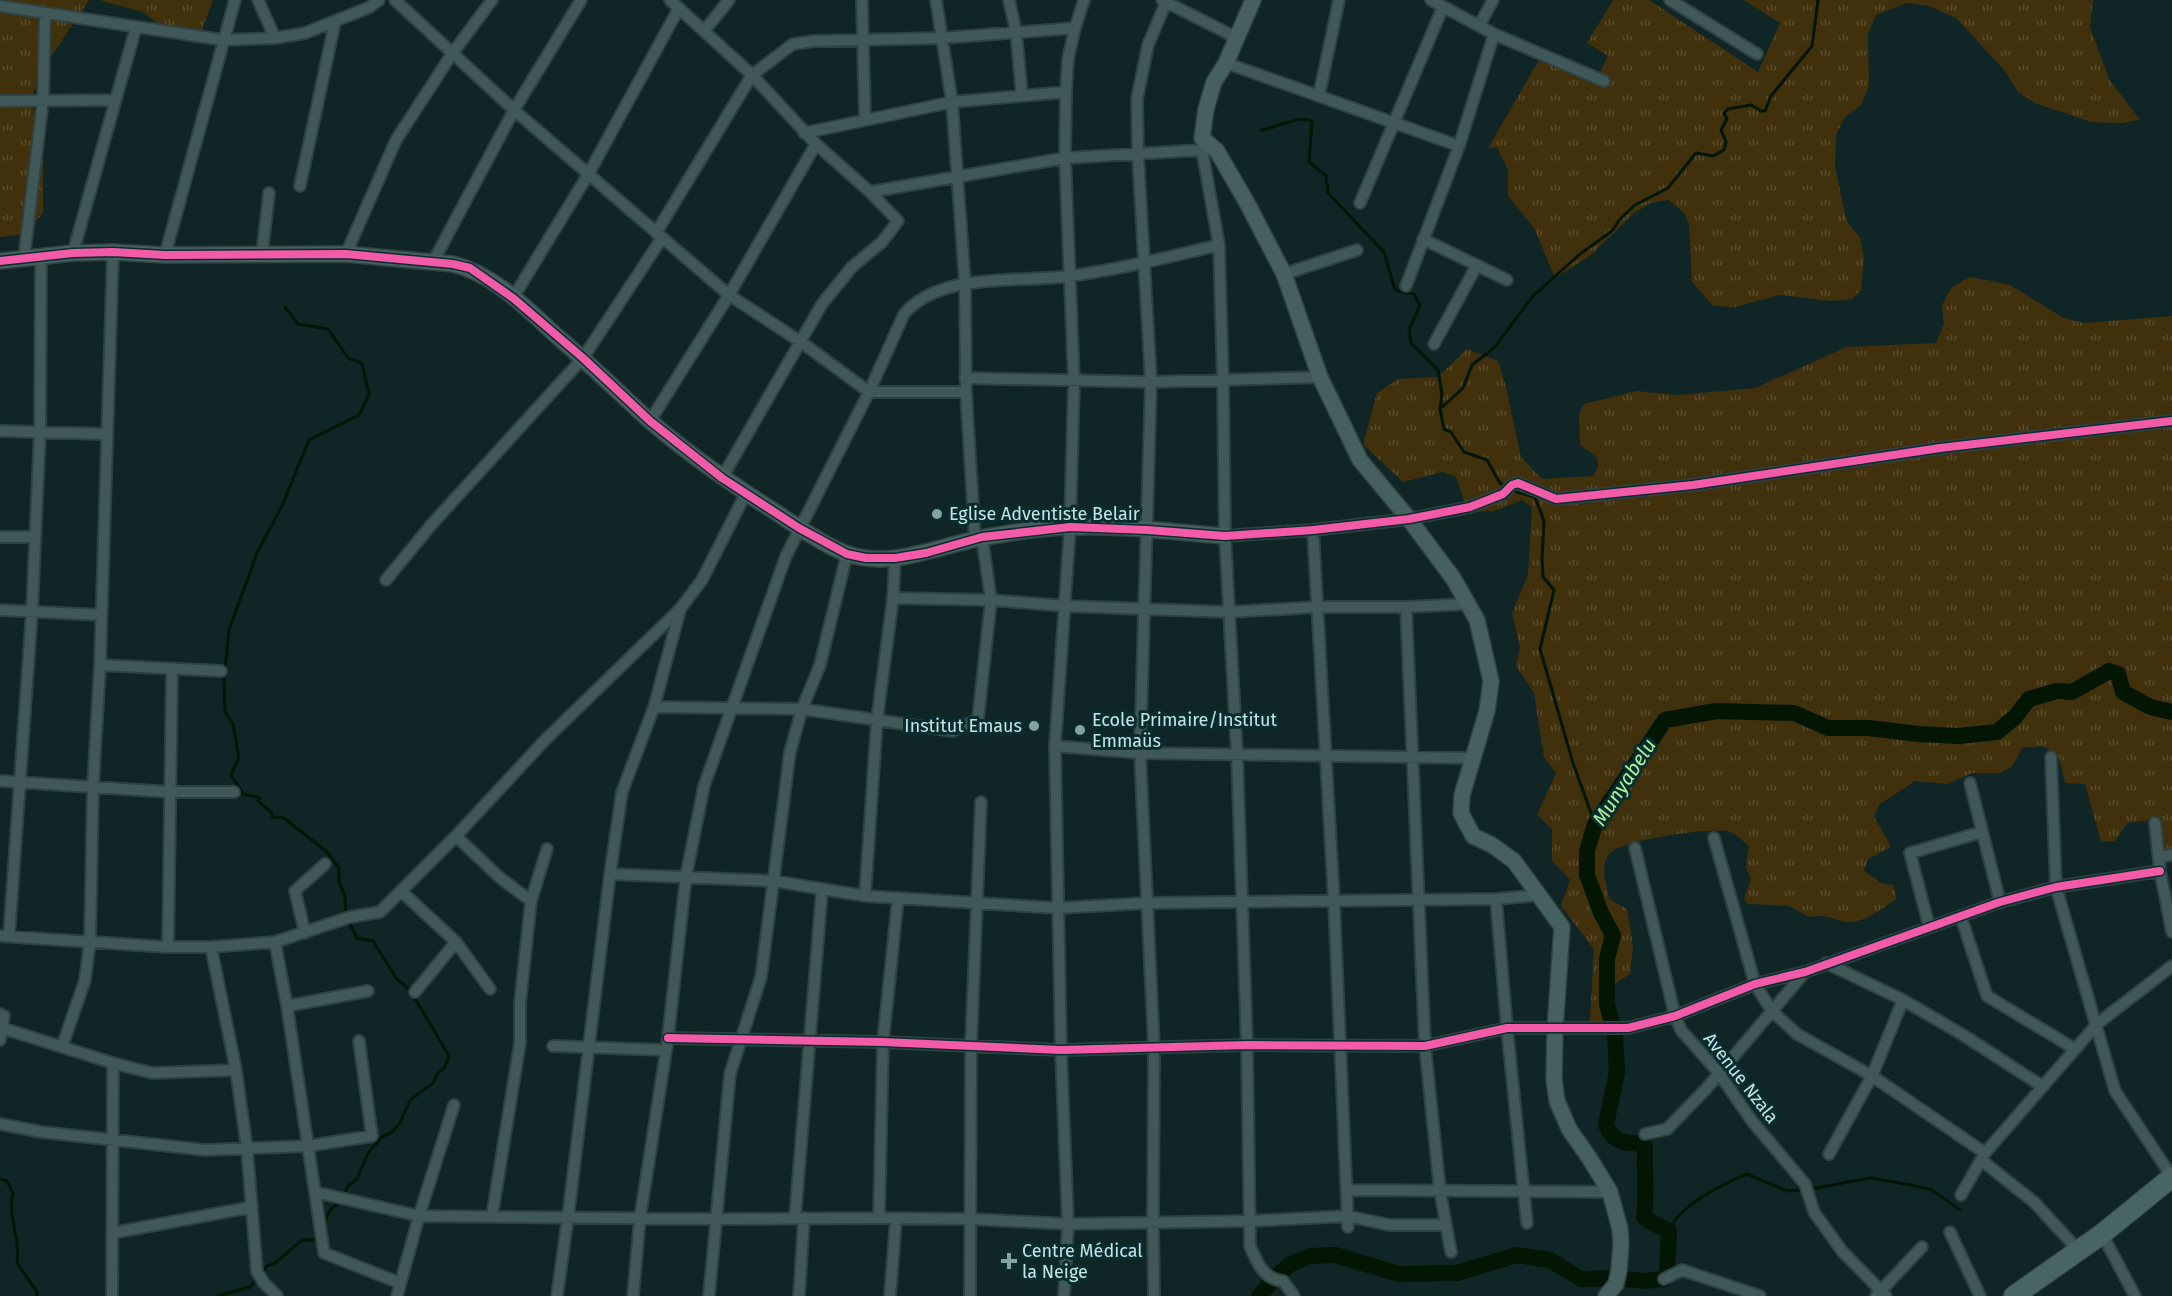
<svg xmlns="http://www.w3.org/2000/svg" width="2172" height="1296" viewBox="0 0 2172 1296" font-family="'Fira Sans',sans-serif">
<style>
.grass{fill:url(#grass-tufts)}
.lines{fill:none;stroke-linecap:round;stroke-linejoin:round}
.stream{stroke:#021603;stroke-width:3}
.river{stroke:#021603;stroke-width:16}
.street-casing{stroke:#304142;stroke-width:14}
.secondary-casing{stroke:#304142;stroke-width:18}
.highway-casing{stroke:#304142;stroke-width:22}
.street{stroke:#405858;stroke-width:10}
.secondary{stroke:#465f5f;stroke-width:15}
.highway{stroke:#486465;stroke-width:20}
.cycleway-casing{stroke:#082d2e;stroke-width:11}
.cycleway{stroke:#f35aa7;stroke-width:8}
.poi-dot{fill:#85a2a2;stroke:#082d2e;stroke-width:2}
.labels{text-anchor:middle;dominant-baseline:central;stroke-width:6;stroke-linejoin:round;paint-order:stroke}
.poi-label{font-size:18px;fill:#c4e5e5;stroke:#082d2e;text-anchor:start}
.street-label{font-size:18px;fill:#c4e5e5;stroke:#082d2e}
.water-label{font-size:20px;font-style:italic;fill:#aef399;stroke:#082d2e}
</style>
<defs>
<pattern id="grass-tufts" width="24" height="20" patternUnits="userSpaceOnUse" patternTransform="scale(1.5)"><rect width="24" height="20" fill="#40300c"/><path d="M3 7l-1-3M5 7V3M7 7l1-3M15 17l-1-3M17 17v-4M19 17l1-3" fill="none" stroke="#5a4e2f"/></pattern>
</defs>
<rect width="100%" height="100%" fill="#102526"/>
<!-- grass -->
<path class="grass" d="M 0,0 L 89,0 L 41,72 L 31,100 L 43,158 L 43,213 L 25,234 L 0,237 Z
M 99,0 L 213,0 L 202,30 L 164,28 L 143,12 Z
M 1613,0 L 1649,0 L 1758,72 L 1780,23 L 1744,0 L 2093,0 L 2090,27 L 2109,79 L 2140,120 L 2122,123 L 2091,122 L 2035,103 L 2017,91 L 2006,72 L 1956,18 L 1929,6 L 1907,3 L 1876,15 L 1868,34 L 1869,86 L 1861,105 L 1845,117 L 1836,135 L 1835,166 L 1844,210 L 1847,221 L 1860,238 L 1864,259 L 1861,290 L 1852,299 L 1832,301 L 1780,295 L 1735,307 L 1713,306 L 1692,282 L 1689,224 L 1684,213 L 1669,200 L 1650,203 L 1633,214 L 1591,255 L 1555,278 L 1534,228 L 1508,196 L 1508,170 L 1497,147 L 1488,148 L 1539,60 L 1595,83 L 1608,56 L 1587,43 Z
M 1970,277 L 2010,285 L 2064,318 L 2083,323 L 2172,316 L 2172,849 L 2164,850 L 2157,819 L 2127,823 L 2115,841 L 2101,842 L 2085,784 L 2065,783 L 2058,754 L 2042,746 L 2022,748 L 2012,767 L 1999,773 L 1972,773 L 1948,784 L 1915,781 L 1880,804 L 1874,816 L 1891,847 L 1868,859 L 1864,871 L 1881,883 L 1894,885 L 1896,899 C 1884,908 1862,924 1846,922 C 1830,919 1827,914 1809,917 L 1789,906 L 1748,904 L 1744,899 L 1751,879 L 1746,867 L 1749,846 C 1743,841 1734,832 1727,831 C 1707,828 1620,840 1609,854 C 1599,866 1607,885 1609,899 L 1627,909 L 1633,946 L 1630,974 L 1613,985 L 1611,1008 L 1602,1023 L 1590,1021 L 1594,949 L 1561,906 L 1570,880 L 1552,861 L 1552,829 L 1537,815 L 1556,773 L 1544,757 L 1534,693 L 1516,666 L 1520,647 L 1512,613 L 1528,575 L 1532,507 L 1522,500 L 1495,511 L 1468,512 L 1456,477 L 1443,472 L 1403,482 L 1363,444 L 1377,393 L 1398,379 L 1438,377 L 1467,349 L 1498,361 L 1506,387 L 1521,457 L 1542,479 L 1593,476 L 1598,467 L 1597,457 L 1580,445 L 1579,414 L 1584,404 L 1637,391 L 1677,395 L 1755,388 L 1847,347 L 1936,343 L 1944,324 L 1942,305 L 1952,287 Z"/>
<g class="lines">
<!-- stream -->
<path class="stream" d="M 1261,130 C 1277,128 1297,115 1312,121 L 1309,162 L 1326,176 L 1328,193 L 1384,252 L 1395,290 L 1414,294 L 1420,305 L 1409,330 L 1411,343 L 1438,370 L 1442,394 L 1440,409 L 1444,429 L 1451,432 L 1464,452 L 1487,460 L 1500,483 L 1510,490 L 1535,497 L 1544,521 L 1542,559 L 1543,577 L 1554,590 L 1540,649 L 1573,763 L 1595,824
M 285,307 L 298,324 L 328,329 L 348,358 L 362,363 L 369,395 L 359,415 L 309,440 L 282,506 L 257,553 L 229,630 L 224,680 L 225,712 L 233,724 L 239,758 L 231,775 L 243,794 L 260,798 L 258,801 L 271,812 L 272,817 L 284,818 L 327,852 L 339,868 L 339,881 L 345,897 L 346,914
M 1440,409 L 1463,388 L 1472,365 L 1494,348 L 1532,297 L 1580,254 L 1612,231 L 1620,219 L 1635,205 L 1668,188 L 1696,153 L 1713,156 L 1724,150 L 1726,142 L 1721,130 L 1727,119 L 1724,113 L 1728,109 L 1751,105 L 1761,111 L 1765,111 L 1771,96 L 1812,46 L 1818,0
M 0,1179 L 7,1181 L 13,1193 C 7,1216 21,1239 17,1263 L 37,1292 L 37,1296
M 1811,1189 L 1870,1178 L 1911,1185 L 1932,1190 L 1960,1210
M 344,1196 L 347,1187 L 357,1179 L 368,1153 L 383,1136 L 391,1133 L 400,1123 L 410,1100 L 433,1083 L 438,1073 L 445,1067 L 449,1056 L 410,990 L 396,978 L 373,941 L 357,938 L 348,920
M 324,1224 L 330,1210 L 341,1201
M 1669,1231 C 1678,1206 1723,1184 1747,1174 L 1787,1191 L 1804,1190
M 262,1272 L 267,1266 L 275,1263 L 302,1240 L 314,1240 L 317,1237
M 218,1296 L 250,1287 L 258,1277"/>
<!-- river -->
<path class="river" d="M 1259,1296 L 1273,1280 L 1289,1265 L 1310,1256 L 1335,1255 L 1399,1274 L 1457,1273 L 1517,1255 L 1550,1260 L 1581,1279 L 1616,1278 L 1646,1281 L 1664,1279 L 1667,1272 L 1669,1231 C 1661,1226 1650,1224 1644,1217 C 1647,1194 1644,1171 1645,1147 L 1641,1143 C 1626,1144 1612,1142 1606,1125 L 1617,1072 L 1615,1035 L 1607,1004 L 1607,959 L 1613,935 L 1601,913 L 1587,875 L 1587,851 L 1595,824 L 1665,720 L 1716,711 L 1794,713 L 1828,728 L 1868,728 L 1919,734 L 1959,736 L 1997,732 L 2015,717 L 2029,699 L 2057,691 L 2072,692 L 2109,671 L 2118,674 L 2123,692 L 2150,707 L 2172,712"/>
<!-- street casing -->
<g class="street-casing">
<path id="street" d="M 258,0 L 275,38
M 395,0 L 514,110 L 729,295 L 801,342 L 869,392 L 966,392
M 670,0 L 752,75 L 816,144 L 870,192 L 898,221 L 882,242 L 852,267 L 822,304 L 722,478
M 862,0 L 865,120
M 936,0 L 952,102 L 965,283 L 966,392 L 975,539
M 1009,0 L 1016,32 L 1022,96
M 1162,0 L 1237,38
M 1431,0 L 1494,34 L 1604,81
M 1670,0 L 1757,54
M 0,6 L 223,40 L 275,38 L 305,33 L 370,7 L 379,0
M 1479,26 L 1493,0
M 704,31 L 729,0
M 1226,63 L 1459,146
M 1319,95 L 1339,0
M 0,101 L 115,100
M 804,133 L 952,102 L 1066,92
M 1202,138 L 1202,150 L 1219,245 L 1223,381 L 1225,536 L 1237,754 L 1247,1045 L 1250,1246 C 1257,1262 1263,1279 1283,1281 L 1294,1296
M 300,186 L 335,22
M 870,192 L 1065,158 L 1202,150
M 1360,203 L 1443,7
M 656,233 L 752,75 L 793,44 L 814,41 L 942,38 L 1075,28
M 1423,239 L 1507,280
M 73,253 L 136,27
M 262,254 L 269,193
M 346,254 L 396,140 L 452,54 L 492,0
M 165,255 L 235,0
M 24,258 L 43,100 L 45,13
M 433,262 L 514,110 L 581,0
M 1284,274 L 1357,250
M 1406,286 L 1459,146 L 1494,34
M 513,298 L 589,173 L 679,8
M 1434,344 L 1477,265
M 965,378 L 1151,382 L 1320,377
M 650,421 L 729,295 L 816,144
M 0,431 L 107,434
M 1313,530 L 1334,901 L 1348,1227
M 1225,536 L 1313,530 L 1409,519 L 1470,507 L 1503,494 L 1512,485 L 1518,483 L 1556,499 L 1693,485 L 1940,448 L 2172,421
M 0,537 L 35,537
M 386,580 L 432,524 L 583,358 L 662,238
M 893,598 L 991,600 L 1065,606 L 1229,612 L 1317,607 L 1406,607 L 1469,604
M 1406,607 L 1425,1046 L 1440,1191 L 1451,1252
M 0,610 L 101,615
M 100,665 L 221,671
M 654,707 L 802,709 L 953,731 L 978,719 L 991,600 L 982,537
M 1055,746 L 1140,753 L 1473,758
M 2051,757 L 2056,887 L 2115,1091 L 2172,1177
M 0,781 L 170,792 L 234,792
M 1970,783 L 2000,902
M 2155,823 L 2160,871 L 2172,932
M 456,836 L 499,877 L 531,901
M 1714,838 L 1755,984 L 1772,1011 L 1797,1034 L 1872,1076 L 1985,1153
M 1635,848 L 1675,1016 L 1681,1030 L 1718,1072 L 1752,1121 L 1805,1184 L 1814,1212 L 1842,1251 L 1886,1296
M 2159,857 L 2172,855
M 610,874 L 774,881 L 865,896 L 1058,908 L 1147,903 L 1496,899 L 1540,895
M 402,892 L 456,942 L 490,989
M 865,896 L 877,720 L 893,598 L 895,558
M 1496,899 L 1507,1028 L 1527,1223
M 1961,917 L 1987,996 L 2075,1049
M 1929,926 L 1910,853 L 1982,832
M 305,933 L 295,891 L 325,864
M 0,936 L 168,947 L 211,947 L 275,942 L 350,917 L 380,912 L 456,836 L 545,740 L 680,609 L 702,580 L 746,493
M 9,936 L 32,611 L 40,431 L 41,256
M 275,942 L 287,1006 L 324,1253 L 400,1283
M 168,947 L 172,670
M 211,947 L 236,1070 L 247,1149 L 257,1272 L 264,1283 L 277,1296
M 1826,963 L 1903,1000 L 1963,1035 L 2042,1086
M 415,992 L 456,942
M 287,1006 L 368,991
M 0,1014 L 4,1016 L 0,1040
M 2,1028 L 113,1063 L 152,1073 L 236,1070
M 668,1038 L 883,1042 L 1061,1050 L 1247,1045 L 1425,1046 L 1507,1028 L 1628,1028 L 1675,1016 L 1755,984 L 1805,972 L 2000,902 L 2056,887 L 2160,871
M 553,1046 L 665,1050
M 62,1047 L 85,980 L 90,941 L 93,787 L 100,665 L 113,252
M 0,1124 L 42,1132 L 205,1150 L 308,1146 L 372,1136 L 359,1041
M 1645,1134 L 1667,1129 L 1706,1089 L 1805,972
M 1829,1154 L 1872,1076 L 1903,1000
M 1981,1160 L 2034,1202 L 2079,1251
M 1348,1190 L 1610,1192
M 315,1192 L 419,1216 L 717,1219 L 879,1218 L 971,1219 L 1068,1224 L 1250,1221 L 1348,1216 L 1389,1225 L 1446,1225
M 1961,1195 L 1985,1153 L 2097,1024 L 2172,966
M 492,1216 L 520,1043 L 520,1003 L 531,901 L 547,849
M 795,1218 L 822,890
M 879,1218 L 883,1042 L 898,898
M 1950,1232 L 1980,1296
M 112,1233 L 252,1207
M 2102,1234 L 2135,1296
M 1664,1279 L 1682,1270 L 1760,1296
M 112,1296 L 113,1063
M 397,1296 L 419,1216 L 454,1105
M 557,1296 L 568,1217 L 610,874 L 622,792 L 654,707 L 680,610
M 633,1296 L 640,1218 L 668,1038 L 686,876 L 704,786 L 786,556 L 869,392 L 904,314 C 941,271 1019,283 1070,276 C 1120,269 1169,257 1219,245
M 709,1296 L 730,1074 L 761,977 L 790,752 L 802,709 L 820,665 L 847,554
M 799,1296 L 804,1218
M 890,1296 L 896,1219
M 970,1296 L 971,1045 L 981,802
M 1064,1296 L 1068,1224 L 1061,1050 L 1055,746 L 1070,527 L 1074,381 L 1065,158 L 1066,92 L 1068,59 L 1075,28 L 1084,0
M 1154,1296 L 1153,1223 L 1154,1047 L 1140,753 L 1151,382 L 1138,155 L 1137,99 L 1148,45 L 1167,0
M 1876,1296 L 1922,1247"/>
</g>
<!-- secondary casing -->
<g class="secondary-casing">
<path id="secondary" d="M 1253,0 L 1226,63 L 1214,82 L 1206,109 L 1202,138 L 1217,151 L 1246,201 L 1284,274 L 1320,377 L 1360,460 L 1409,519 L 1453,578 L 1477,620 L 1491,681 L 1487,711 L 1462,795 L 1461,813 L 1473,836 L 1492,845 L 1514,861 L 1562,927 L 1555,1029 L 1554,1080 L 1557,1101 L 1569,1129 L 1590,1159 L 1610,1192 L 1620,1229 L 1621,1244 L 1619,1270 L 1616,1284 L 1606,1296
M 0,261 L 73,253 L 113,252 L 165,255 L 346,254 L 453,264 C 494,274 528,310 559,338 C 590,364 619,393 649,420 C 689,455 733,485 777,513 C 796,526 827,547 848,554 C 892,569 938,546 981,538 C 1008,533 1044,527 1071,527 C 1122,525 1174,532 1225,536"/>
</g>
<!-- highway casing -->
<g class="highway-casing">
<path id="highway" d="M 2014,1296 L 2102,1234 L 2172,1177"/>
</g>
<!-- street -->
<use href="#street" class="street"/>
<!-- secondary -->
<use href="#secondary" class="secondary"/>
<!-- highway -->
<use href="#highway" class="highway"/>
<!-- cycleway casing -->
<g class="cycleway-casing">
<path id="cycleway" d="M 0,261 L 73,253 L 113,252 L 165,255 L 346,254 L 453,264 L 470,268 L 513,298 L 583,358 L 650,421 L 722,478 L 799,528 L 847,554 L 866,558 L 895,558 L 926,553 L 982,537 L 1070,527 L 1148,530 L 1225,536 L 1313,530 L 1409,519 L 1470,507 L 1503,494 L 1512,485 L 1518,483 L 1556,499 L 1693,485 L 1940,448 L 2172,421
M 668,1038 L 883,1042 L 1061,1050 L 1247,1045 L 1425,1046 L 1507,1028 L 1628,1028 L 1675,1016 L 1755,984 L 1805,972 L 2000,902 L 2056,887 L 2160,871"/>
</g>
<!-- cycleway -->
<use href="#cycleway" class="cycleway"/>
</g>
<!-- markers -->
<g class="poi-dot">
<circle cx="937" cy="514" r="6"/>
<circle cx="1034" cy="726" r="6"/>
<circle cx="1080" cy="730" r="6"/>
<path d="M1006 1252h6v6h6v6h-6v6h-6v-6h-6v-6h6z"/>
</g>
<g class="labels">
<!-- poi labels -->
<g class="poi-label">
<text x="949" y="514">Eglise Adventiste Belair</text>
<text x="1092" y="720">Ecole Primaire/Institut<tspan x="1092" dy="21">Emmaüs</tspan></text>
<text x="1022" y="726" text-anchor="end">Institut Emaus</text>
<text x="1022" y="1251">Centre Médical<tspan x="1022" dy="21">la Neige</tspan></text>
</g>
<!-- street labels -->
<g class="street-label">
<text transform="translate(1741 1078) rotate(52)">Avenue Nzala</text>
</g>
<!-- water labels -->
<g class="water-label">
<text transform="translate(1624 782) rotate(-57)">Munyabelu</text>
</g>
</g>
</svg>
